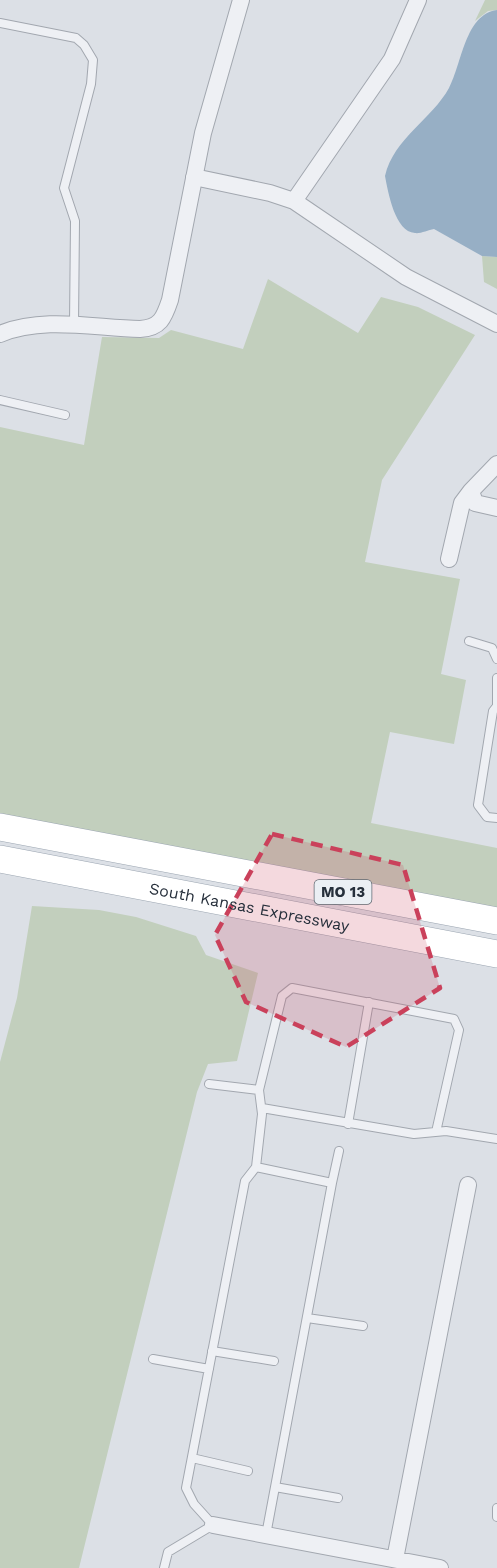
<svg xmlns="http://www.w3.org/2000/svg" width="497" height="1568" viewBox="0 0 497 1568" font-family="'Work Sans',sans-serif">
<style>
.green{fill:#c2cfbd}
.water{fill:#97afc5}
.lines{fill:none;stroke-linecap:round;stroke-linejoin:round}
.service-casing{stroke:#a2a7af;stroke-width:10}
.minor-casing{stroke:#a2a7af;stroke-width:18}
.primary-casing{stroke:#9ba5b1;stroke-width:28}
.service{stroke:#eef0f4;stroke-width:8}
.minor{stroke:#eef0f4;stroke-width:16}
.primary{stroke:#fff;stroke-width:27}
.marked{fill:#ca415b;fill-opacity:0.2;stroke:#ca415b;stroke-width:4.5;stroke-dasharray:12 8;stroke-linejoin:round}
.labels{text-anchor:middle;dominant-baseline:central;stroke-width:5;stroke-linejoin:round;paint-order:stroke}
.shield{fill:#ebeff4;stroke:#616972;stroke-width:1.5}
.shield-label{font-size:15px;font-weight:bold;fill:#262f3b}
.street-label{font-size:16px;fill:#262f3b;stroke:#ebeff4}
</style>
<rect width="100%" height="100%" fill="#dce0e6"/>
<!-- green -->
<path class="green" d="M 485,0 L 497,0 L 497,10 L 488,11 L 475,21 Z
M 482,256 L 497,257 L 497,289 L 484,282 Z
M 268,279 L 358,333 L 381,297 L 418,307 L 475,335 L 382,480 L 365,562 L 460,579 L 441,674 L 466,680 L 454,744 L 390,732 L 371,823 L 497,848 L 497,909 L 0,819 L 0,427 L 84,445 L 102,337 L 159,338 L 171,330 L 243,349 Z
M 32,906 L 99,910 L 136,917 L 196,936 L 206,955 L 258,973 L 237,1061 L 208,1064 L 197,1092 L 79,1568 L 0,1568 L 0,1062 L 17,998 Z"/>
<!-- water -->
<path class="water" d="M 497,10 L 497,257 L 482,256 L 434,229 C 428,230 420,234 415,233 C 395,232 388,192 385,176 C 394,138 432,119 449,88 C 462,64 465,14 497,10 Z"/>
<g class="lines">
<!-- service casing -->
<g class="service-casing">
<path id="service" d="M 0,23 L 76,38 L 84,45 L 93,60 L 91,84 L 64,188 L 75,221 L 74,325
M 0,400 L 65,415
M 469,641 L 492,648 L 497,659
M 497,706 L 493,711 L 478,805 L 487,817 L 497,818
M 497,706 L 497,678
M 209,1084 L 259,1090
M 262,1108 L 414,1134 L 446,1131 L 497,1139
M 348,1124 L 369,1002
M 256,1167 L 262,1114 L 259,1090 L 282,996 L 292,988 L 454,1019 L 459,1030 L 436,1132
M 332,1183 L 339,1151
M 307,1318 L 363,1326
M 212,1351 L 274,1361
M 153,1359 L 209,1369
M 192,1458 L 248,1471
M 275,1487 L 338,1498
M 497,1508 L 497,1517
M 164,1568 L 168,1552 L 213,1525 L 194,1504 L 186,1488 L 245,1181 L 256,1167 L 332,1183 L 266,1535"/>
</g>
<!-- minor casing -->
<g class="minor-casing">
<path id="minor" d="M 194,177 L 270,193 L 294,201 L 406,277 L 497,324
M 294,201 L 392,59 L 418,0
M 0,334 C 43,316 94,328 140,329 C 160,328 164,318 170,300 L 203,133 L 241,0
M 497,464 L 471,491 L 475,503 L 497,508
M 449,559 L 462,503 L 471,491
M 213,1525 L 440,1568
M 395,1559 L 468,1185"/>
</g>
<!-- primary casing -->
<g class="primary-casing">
<g id="primary">
<path d="M 0,827 L 497,921"/>
<path id="s1" d="M 0,859 L 497,954"/>
</g>
</g>
<!-- service -->
<use href="#service" class="service"/>
<!-- minor -->
<use href="#minor" class="minor"/>
<!-- primary -->
<use href="#primary" class="primary"/>
</g>
<!-- marked area -->
<path class="marked" d="M 272,834 L 403,865 L 440,988 L 346,1047 L 246,1002 L 215,935 Z"/>
<g class="labels">
<!-- shield labels -->
<rect class="shield" x="314.5" y="880" width="57" height="24" rx="4.5"/>
<g class="shield-label">
<text x="343" y="892">MO 13</text>
</g>
<!-- street labels -->
<g class="street-label">
<text stroke="none"><textPath href="#s1" startOffset="254">South Kansas Expressway</textPath></text>
</g>
</g>
</svg>
